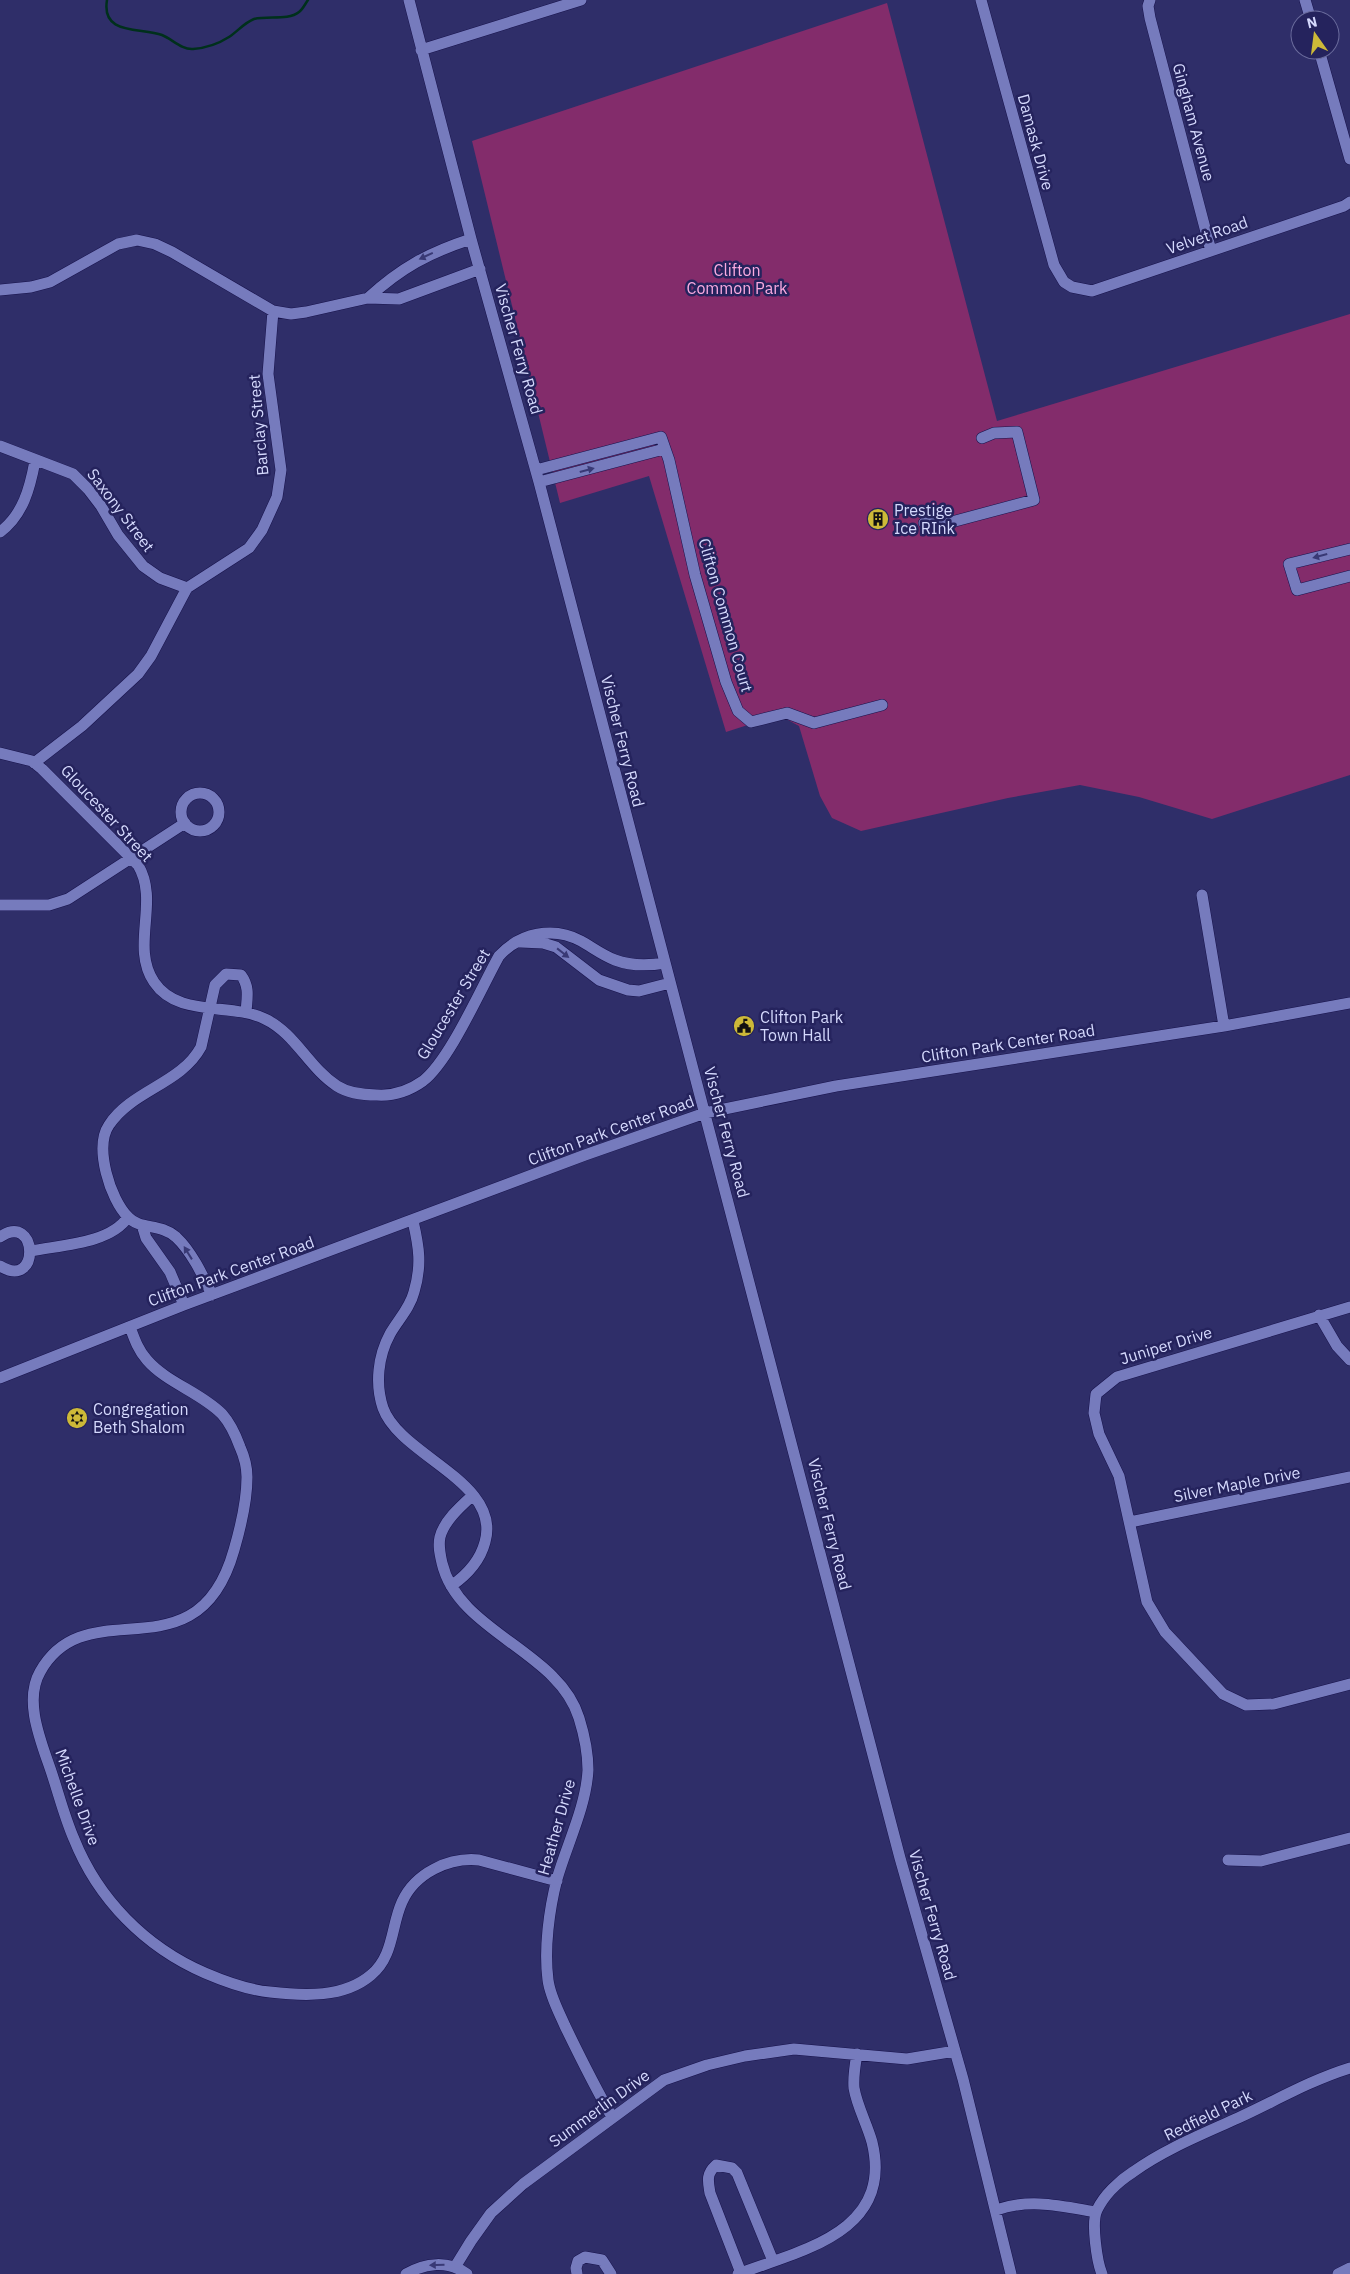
<svg xmlns="http://www.w3.org/2000/svg" width="1350" height="2274" viewBox="0 0 1350 2274" font-family="'IBM Plex Sans',sans-serif">
<style>
.green{fill:#832c6b}
.lines{fill:none;stroke-linecap:round;stroke-linejoin:round}
.stream{stroke:#00301c;stroke-width:2.5}
.minor-casing{stroke:#18134c;stroke-width:12}
.minor{stroke:#767bbd;stroke-width:11}
.oneway{fill:#393975}
.labels{text-anchor:middle;dominant-baseline:central;stroke-width:5;stroke-linejoin:round;paint-order:stroke}
.street-label{font-size:16px;fill:#d5d9fd;stroke:#25235d}
.park-label{font-size:16px;fill:#fbaae0;stroke:#25235d}
.poi-label{font-size:16px;fill:#d5d9fd;stroke:#25235d;text-anchor:start}
</style>
<rect width="100%" height="100%" fill="#2f2e69"/>
<!-- green -->
<path class="green" d="M 887,3 L 997,421 L 1350,314 L 1350,775 L 1212,819 L 1139,797 L 1080,785 L 1008,798 L 861,831 L 832,818 L 820,796 L 799,726 L 779,715 L 726,732 L 649,476 L 560,503 L 472,141 Z"/>
<g class="lines">
<!-- stream -->
<path class="stream" d="M 107,0 C 101,36 141,27 162,35 C 172,39 182,50 193,49 C 207,48 218,44 229,37 C 238,31 244,23 254,19 C 267,15 288,21 299,12 C 303,9 305,4 308,0"/>
<!-- minor casing -->
<g class="minor-casing">
<path id="minor" d="M 409,0 L 471,239 L 539,482 L 900,1858 L 963,2079 L 1011,2274
M 981,0 L 1054,265 L 1064,282 L 1072,287 L 1092,291 L 1344,206 L 1350,202
M 1150,0 L 1148,6 L 1150,18 L 1211,251
M 1305,0 L 1311,20
M 421,50 L 581,0
M 1319,50 L 1350,159
M 0,290 L 31,287 L 50,282 L 118,244 L 137,240 L 155,244 L 172,252 L 273,311 L 291,314 L 306,312 L 368,298 L 399,299 L 480,269
M 368,298 C 401,268 428,253 471,239
M 0,446 L 73,474 L 88,489 L 101,506 L 118,535 L 143,566 L 160,578 L 187,588
M 536,470 L 661,437 L 669,460 L 695,575 L 726,682 L 738,711 L 751,722 L 787,713 L 814,723 L 882,705
M 539,482 L 664,449
M 924,523 L 944,524 L 1034,500 L 1017,432 L 994,433 L 982,438
M 0,532 C 23,515 30,488 35,461
M 1350,549 L 1289,564 L 1297,590 L 1350,576
M 0,753 L 32,761 L 42,769 L 138,865 C 160,902 130,946 154,982 C 178,1018 230,1002 265,1019 C 295,1033 309,1068 337,1086 C 348,1093 363,1095 377,1095 C 393,1096 409,1091 423,1081 C 450,1060 481,988 499,956 C 520,933 553,926 581,941 C 592,947 602,955 615,960 C 631,966 647,966 665,963
M 34,763 L 82,726 L 138,674 L 151,656 L 187,588 L 249,548 L 262,530 L 277,497 L 281,470 L 268,374 L 273,311
M181 812a19 19 0 1 1 38 0a19 19 0 1 1-38 0Z
M 1202,895 L 1224,1026
M 0,905 L 49,905 L 68,899 L 185,823
M 521,942 L 543,943 L 556,947 L 599,980 L 628,990 L 639,991 L 670,983
M 413,1221 C 419,1247 422,1265 414,1292 C 410,1308 398,1320 390,1334 C 378,1356 375,1384 383,1408 C 400,1456 502,1482 485,1542 C 480,1561 467,1575 451,1586
M 142,1225 L 146,1238 L 170,1272 L 184,1305
M 0,1237 C 38,1211 41,1291 0,1266
M 31,1251 C 60,1245 110,1244 128,1217
M 212,1295 C 203,1276 192,1252 176,1237 C 160,1223 140,1230 128,1217 C 110,1199 94,1147 109,1125 C 132,1090 181,1084 201,1047 L 215,985 L 226,974 L 241,975 C 250,987 247,998 246,1012
M 1350,1307 L 1117,1377 L 1096,1394 L 1094,1413 L 1099,1434 L 1119,1476 L 1147,1602 L 1165,1632 L 1223,1694 L 1246,1705 L 1274,1704 L 1350,1684
M 1319,1315 L 1337,1346 L 1350,1360
M 130,1327 C 134,1338 138,1350 147,1360 C 167,1383 200,1392 222,1414 C 230,1423 236,1436 240,1447 C 244,1456 247,1467 247,1477 C 247,1502 241,1526 234,1550 C 197,1681 87,1587 40,1672 C 24,1700 40,1739 50,1768 C 58,1791 64,1816 74,1839 C 98,1899 145,1947 205,1973 C 226,1982 247,1990 270,1992 C 304,1996 344,1998 371,1975 C 394,1956 391,1926 402,1902 C 415,1873 449,1857 479,1860 L 557,1881
M 0,1378 L 184,1305 L 585,1155 L 705,1113 L 836,1086 L 1224,1026 L 1350,1003
M 472,1496 C 461,1506 444,1521 440,1537 C 438,1546 440,1554 442,1563 C 458,1632 559,1651 579,1718 C 584,1734 588,1753 588,1770 C 586,1807 567,1844 557,1879 C 549,1910 544,1949 548,1980 C 550,1996 559,2012 565,2026 C 580,2057 595,2087 612,2117
M 1130,1522 L 1350,1477
M 1228,1860 L 1261,1861 L 1350,1838
M 996,2210 C 1030,2198 1061,2206 1096,2212
M 455,2267 L 471,2241 L 491,2213 L 523,2184 L 664,2080 L 707,2065 L 745,2056 L 794,2049 L 907,2059 L 955,2051
M 741,2273 L 710,2193 C 708,2181 706,2174 716,2165 L 732,2168 L 737,2173 L 773,2261
M 406,2274 C 425,2263 448,2260 467,2274
M 577,2274 L 576,2268 L 578,2261 L 585,2257 L 602,2260 L 611,2274
M 738,2274 C 802,2250 894,2232 872,2142 C 867,2124 857,2106 854,2088 C 853,2076 855,2065 857,2054
M 1102,2274 C 1097,2262 1091,2222 1097,2210 C 1104,2195 1119,2181 1133,2172 C 1165,2149 1203,2134 1238,2118 C 1275,2101 1311,2080 1350,2068
M 1338,2274 L 1350,2268"/>
</g>
<!-- minor -->
<use href="#minor" class="minor"/>
</g>
<!-- one-way arrows -->
<defs><path id="oneway-solid" d="M-6-.8H1V-3.2L6.5 0L1 3.2V.8H-6Z" transform="scale(1.25)"/></defs>
<g class="oneway">
<use href="#oneway-solid" transform="translate(426 256) rotate(155)"/>
<use href="#oneway-solid" transform="translate(587 470) rotate(-15)"/>
<use href="#oneway-solid" transform="translate(1320 556) rotate(165)"/>
<use href="#oneway-solid" transform="translate(563 953) rotate(38)"/>
<use href="#oneway-solid" transform="translate(188 1253) rotate(-122)"/>
<use href="#oneway-solid" transform="translate(437 2265) rotate(179)"/>
</g>
<!-- icons -->
<defs>
<g id="building-disc" transform="scale(1.125)"><circle r="9.5" fill="#cdb938" stroke="#25235d"/><path d="M-4-6H4V6H1V3H-1V6H-4ZM-2.5-4.3h1.7v1.8h-1.7ZM.8-4.3h1.7v1.8H.8ZM-2.5-1h1.7V.8h-1.7ZM.8-1h1.7V.8H.8Z" fill="#111"/></g>
<g id="civic-disc" transform="scale(1.125)"><circle r="9.5" fill="#cdb938" stroke="#25235d"/><path d="M-.6-6.5H3V-4.5H.6V-3L4-1V1h2V6H-6V1h2V-1L-.6-3ZM-1.2 2.5V6h2.4V2.5Z" fill="#111"/></g>
<g id="synagogue-disc" transform="scale(1.125)"><circle r="9.5" fill="#cdb938" stroke="#25235d"/><path d="M0-6.5L5.6 3.2H-5.6ZM0 6.5L5.6-3.2H-5.6Z" fill="#111"/></g>
</defs>
<g fill-rule="evenodd">
<use href="#building-disc" x="878" y="519"/>
<use href="#civic-disc" x="744" y="1026"/>
<use href="#synagogue-disc" x="77" y="1418"/>
</g>
<g class="labels">
<!-- street labels -->
<g class="street-label">
<text transform="translate(1194 122) rotate(75)">Gingham Avenue</text>
<text transform="translate(1036 142) rotate(75)">Damask Drive</text>
<text transform="translate(1207 235) rotate(-19)">Velvet Road</text>
<text transform="translate(519 349) rotate(74)">Vischer Ferry Road</text>
<text transform="translate(258 425) rotate(-95)">Barclay Street</text>
<text transform="translate(121 510) rotate(53)">Saxony Street</text>
<text transform="translate(726 615) rotate(74)">Clifton Common Court</text>
<text transform="translate(623 741) rotate(76)">Vischer Ferry Road</text>
<text transform="translate(107 813) rotate(47)">Gloucester Street</text>
<text transform="translate(453 1004) rotate(-59)">Gloucester Street</text>
<text transform="translate(1008 1043) rotate(-9)">Clifton Park Center Road</text>
<text transform="translate(611 1130) rotate(-20)">Clifton Park Center Road</text>
<text transform="translate(727 1132) rotate(75)">Vischer Ferry Road</text>
<text transform="translate(231 1271) rotate(-20)">Clifton Park Center Road</text>
<text transform="translate(1166 1345) rotate(-17)">Juniper Drive</text>
<text transform="translate(1237 1484) rotate(-11)">Silver Maple Drive</text>
<text transform="translate(830 1524) rotate(76)">Vischer Ferry Road</text>
<text transform="translate(78 1797) rotate(70)">Michelle Drive</text>
<text transform="translate(556 1827) rotate(-74)">Heather Drive</text>
<text transform="translate(933 1915) rotate(74)">Vischer Ferry Road</text>
<text transform="translate(599 2108) rotate(-36)">Summerlin Drive</text>
<text transform="translate(1208 2115) rotate(-26)">Redfield Park</text>
</g>
<!-- park labels -->
<g class="park-label">
<text x="737" y="270">Clifton<tspan x="737" dy="18">Common Park</tspan></text>
</g>
<!-- poi labels -->
<g class="poi-label">
<text x="894" y="510">Prestige<tspan x="894" dy="18">Ice RInk</tspan></text>
<text x="760" y="1017">Clifton Park<tspan x="760" dy="18">Town Hall</tspan></text>
<text x="93" y="1409">Congregation<tspan x="93" dy="18">Beth Shalom</tspan></text>
</g>
</g>
<!-- north arrow -->
<g transform="translate(1315 35) rotate(346)"><circle r="24" fill="#25235d" stroke="#6b6c9d"/>
<path d="M0-4L9 19L0 12L-9 19Z" fill="#cdb938"/>
<text y="-8" font-size="14" font-weight="bold" text-anchor="middle" fill="#d5d9fd">N</text>
</g>
</svg>
